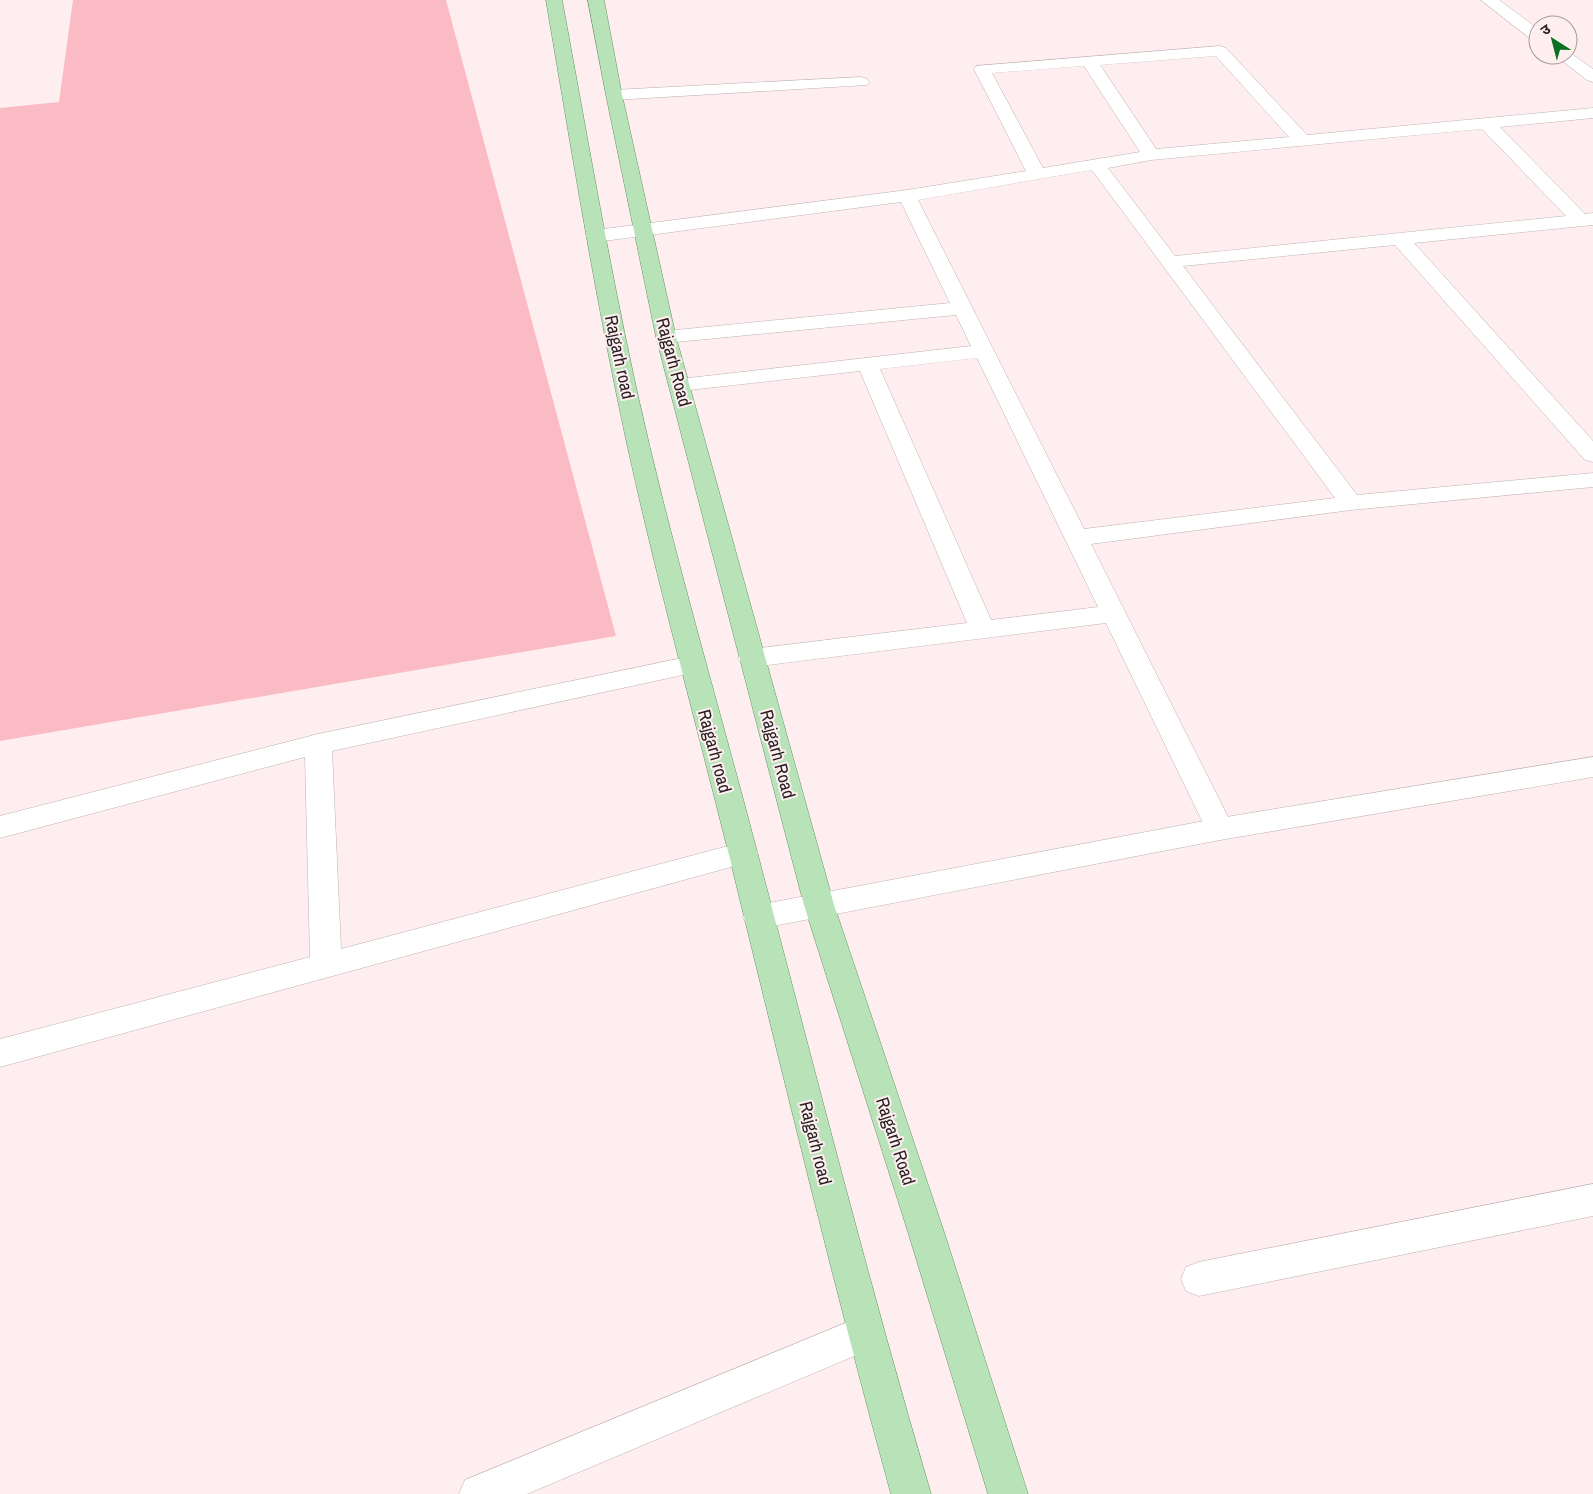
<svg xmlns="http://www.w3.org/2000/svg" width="1593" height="1494" viewBox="0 0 1593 1494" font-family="'Archivo Narrow','Noto Sans Devanagari',sans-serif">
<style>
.green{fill:#fabbc5}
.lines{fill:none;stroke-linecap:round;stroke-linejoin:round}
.street-casing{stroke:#bfb0b2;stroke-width:1}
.secondary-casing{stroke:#bfb0b2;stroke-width:1}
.primary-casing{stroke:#659265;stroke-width:1}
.street{fill:#fff;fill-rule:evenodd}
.secondary{fill:#fff;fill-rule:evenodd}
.primary{fill:#b8e3b9;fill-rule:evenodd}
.labels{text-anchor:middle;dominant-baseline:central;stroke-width:4;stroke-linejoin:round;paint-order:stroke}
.street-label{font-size:18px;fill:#241e1f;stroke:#feeef0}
</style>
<rect width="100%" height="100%" fill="#feeef0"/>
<!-- green -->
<path class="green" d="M 73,0 L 446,0 L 616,636 L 0,741 L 0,108 L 59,102 Z"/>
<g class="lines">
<!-- street casing -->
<g class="street-casing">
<path id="street" d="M 1481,0 L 1499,0 L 1538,29 L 1538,42 L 1532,40 Z
M 1220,46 L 1226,48 L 1307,135 L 1593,108 L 1593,118 L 1500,127 L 1585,214 L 1593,213 L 1593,225 L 1414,243 L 1593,441 L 1593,462 L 1585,460 L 1395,245 L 1183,266 L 1357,495 L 1593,473 L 1593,487 L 1351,510 L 1091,544 L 1234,829 L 1230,837 L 1220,840 L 1210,837 L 1206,829 L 1106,623 L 751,667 L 742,664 L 738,658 L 742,652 L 751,649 L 967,623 L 860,371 L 680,391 L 672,390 L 669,385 L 672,380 L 680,379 L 971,346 L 956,315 L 666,343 L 659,341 L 656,337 L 659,333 L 666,331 L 950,303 L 901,202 L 596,242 L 589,240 L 586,236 L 589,232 L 596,230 L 907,190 L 1026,171 L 974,69 L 976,66 ZM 1216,56 L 1289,137 L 1156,149 L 1100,65 ZM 1084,66 L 1140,152 L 1043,168 L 992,73 ZM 1482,129 L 1566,216 L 1175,256 L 1108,168 L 1151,160 ZM 1092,170 L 1335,498 L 1084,529 L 918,200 ZM 977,358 L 1098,607 L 991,620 L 880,369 Z
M 1569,52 L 1593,69 L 1593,82 L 1587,80 L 1555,55 L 1568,55 Z
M 861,77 L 867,79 L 869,82 L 867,85 L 614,100 L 608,99 L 606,95 L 608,91 L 614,90 Z
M 692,656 L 701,659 L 705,665 L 701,671 L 332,751 L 341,949 L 743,842 L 753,845 L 758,853 L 753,861 L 0,1067 L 0,1039 L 310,957 L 305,757 L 0,838 L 0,816 L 318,734 Z
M 1593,1184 L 1593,1216 L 1199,1296 L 1186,1291 L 1181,1279 L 1186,1267 L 1199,1262 Z
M 865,1315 L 878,1320 L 884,1333 L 878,1346 L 527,1494 L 459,1494 L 465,1480 Z"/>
</g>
<!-- secondary casing -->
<g class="secondary-casing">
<path id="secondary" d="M 1593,757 L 1593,777 L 1220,840 L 758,929 L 747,925 L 743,917 L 747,909 L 758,905 L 1220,818 Z"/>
</g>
<!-- primary casing -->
<g class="primary-casing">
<path id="primary" d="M 546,0 L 562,0 C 586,129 608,259 636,387 C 671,546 718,702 759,859 C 815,1071 869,1284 931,1494 L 891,1494 C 833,1283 782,1071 730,859 C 691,702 647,546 615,387 C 589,259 568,129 546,0 Z
M 588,0 L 604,0 L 622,95 L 676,337 L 834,905 L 944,1232 L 1028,1494 L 988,1494 L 908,1232 L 804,905 L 656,337 L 606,95 Z"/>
</g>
<!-- street -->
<use href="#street" class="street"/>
<!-- secondary -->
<use href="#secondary" class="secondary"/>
<!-- primary -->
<use href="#primary" class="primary"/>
</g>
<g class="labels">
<!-- street labels -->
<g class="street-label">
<text transform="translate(620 357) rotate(78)">Rajgarh road</text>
<text transform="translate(674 362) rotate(75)">Rajgarh Road</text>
<text transform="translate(715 751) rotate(75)">Rajgarh road</text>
<text transform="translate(778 754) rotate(75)">Rajgarh Road</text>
<text transform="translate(896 1141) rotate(72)">Rajgarh Road</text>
<text transform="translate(816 1143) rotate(76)">Rajgarh road</text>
</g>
</g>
<!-- north arrow -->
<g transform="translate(1553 40) rotate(324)"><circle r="24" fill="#feeef0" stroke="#a79b9c"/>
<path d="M0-4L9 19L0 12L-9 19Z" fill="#0a7020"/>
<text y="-8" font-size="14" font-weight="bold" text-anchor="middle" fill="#241e1f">उ</text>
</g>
</svg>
